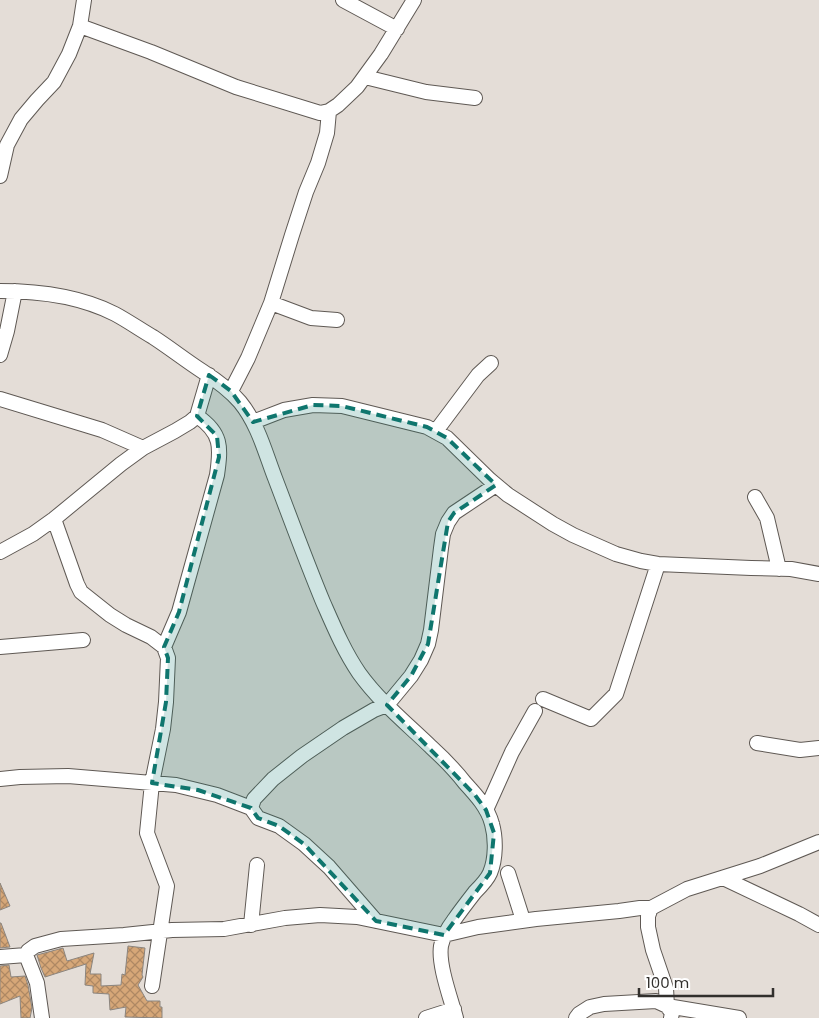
<svg xmlns="http://www.w3.org/2000/svg" width="819" height="1018" viewBox="0 0 819 1018" font-family="Poppins,sans-serif">
<style>
.building{fill:url(#building-cross-hatch);stroke:#8b857f}
.lines{fill:none;stroke-linecap:round;stroke-linejoin:round}
.minor-casing{stroke:#5f5954;stroke-width:16}
.minor{stroke:#fff;stroke-width:14}
.marked{fill:#0f766e;fill-opacity:0.2;stroke:#0f766e;stroke-width:4;stroke-dasharray:10 6;stroke-linejoin:round}
</style>
<defs>
<pattern id="building-cross-hatch" width="8" height="8" patternUnits="userSpaceOnUse" patternTransform="scale(1.25)"><rect width="8" height="8" fill="#d6a778"/><path d="M0 0l8 8M0 8l8-8" fill="none" stroke="#ae8863"/></pattern>
</defs>
<rect width="100%" height="100%" fill="#e4ddd7"/>
<!-- building -->
<path class="building" d="M 0,883 L 10,906 L 0,910 Z
M 0,923 L 1,923 L 10,947 L 0,948 Z
M 128,946 L 145,948 L 142,975 L 143,977 L 138,985 L 147,1001 L 160,1001 L 160,1007 L 162,1007 L 162,1018 L 125,1017 L 126,1007 L 110,1010 L 109,994 L 93,993 L 93,986 L 85,985 L 86,964 L 45,977 L 41,968 L 37,955 L 63,948 L 67,961 L 94,953 L 90,974 L 101,974 L 101,986 L 121,985 L 122,974 L 125,975 Z
M 9,965 L 11,977 L 25,976 L 28,985 L 32,1008 L 30,1018 L 21,1018 L 20,996 L 0,1004 L 0,966 Z"/>
<g class="lines">
<!-- minor casing -->
<g class="minor-casing">
<path id="minor" d="M 343,0 L 397,29
M 80,26 L 151,52 L 236,87 L 320,113 L 329,111 L 338,105 L 357,87 L 381,54 L 414,0
M 365,77 L 426,92 L 475,98
M 0,176 L 7,145 L 21,119 L 37,100 L 54,82 L 69,54 L 80,26 L 84,0
M 0,291 C 39,291 80,296 115,314 C 128,321 141,330 153,337 C 170,348 185,360 202,371 C 216,380 229,389 240,402 C 258,424 265,452 275,478 C 291,520 306,561 323,602 C 334,627 344,651 359,673 C 379,701 406,723 431,747 C 443,758 455,770 465,783 C 476,795 488,808 492,824 C 496,838 496,859 490,873 C 487,880 481,886 475,892 C 468,901 461,910 454,920 C 448,928 443,936 441,946 C 438,965 451,999 456,1018
M 271,303 L 311,318 L 337,320
M 0,355 L 7,331 L 15,291
M 231,391 L 248,358 L 271,303 L 292,235 L 306,192 L 318,163 L 327,133 L 329,111
M 0,399 L 102,430 L 143,448
M 253,422 L 284,410 L 313,405 L 342,406 L 427,427 L 447,438 L 490,480 L 508,495 L 553,524 L 573,535 L 616,554 L 641,561 L 658,564 L 751,568 L 791,569 L 819,574
M 436,431 L 478,375 L 491,363
M 755,497 L 767,518 L 779,569
M 54,519 L 77,584 L 81,592 L 110,615 L 126,625 L 151,637 L 164,647 L 168,658 L 166,702 L 163,729 L 152,783 L 147,833 L 167,886 L 152,986
M 0,552 L 33,534 L 54,519 L 121,464 L 143,448 L 175,431 L 190,422 L 197,416 L 209,375
M 0,647 L 83,640
M 164,647 L 179,612 L 217,475 C 221,447 222,433 197,416
M 543,699 L 591,719 L 616,694 L 658,564
M 757,743 L 800,750 L 819,748
M 0,779 L 20,777 L 68,776 L 176,785 L 217,795 L 251,808
M 486,810 L 512,752 L 535,711
M 508,873 L 523,920
M 723,878 L 799,914 L 819,925
M 376,921 L 329,867 L 304,844 L 279,826 L 258,818 L 251,808 L 254,799 L 273,779 L 302,756 L 343,728 L 374,710 L 387,705 L 411,676 L 421,660 L 428,644 L 431,630 L 441,548 L 443,534 L 448,522 L 454,513 L 496,485
M 251,925 L 257,865
M 0,957 L 26,955
M 42,1018 L 37,983 L 26,955 L 28,951 L 35,946 L 61,939 L 124,935 L 172,930 L 224,929 L 285,918 L 320,915 L 357,917 L 444,935 L 478,927 L 536,919 L 619,911 L 640,908 L 651,908
M 426,1018 L 454,1009
M 576,1018 L 579,1014 L 590,1007 L 604,1004 L 656,1001 L 667,1006 L 739,1018
M 671,1018 L 672,1013 L 667,1006 L 666,988 L 653,950 L 648,927 L 648,916 L 651,908 L 687,889 L 760,866 L 819,842"/>
</g>
<!-- minor -->
<use href="#minor" class="minor"/>
</g>
<!-- marked area -->
<path class="marked" d="M 209,375 L 231,391 L 253,422 L 313,405 L 342,406 L 427,427 L 447,438 L 496,485 L 454,513 L 448,522 L 428,644 L 411,676 L 387,705 L 475,795 L 486,810 L 494,833 L 490,873 L 444,935 L 376,921 L 304,844 L 279,826 L 258,818 L 251,808 L 198,790 L 152,783 L 166,702 L 168,658 L 164,647 L 179,612 L 219,457 L 217,436 L 197,416 Z"/>
<!-- scale -->
<path d="M639 988v8h134v-8" fill="none" stroke="#312f2c" stroke-width="2.5"/>
<text x="646" y="988" font-size="15" fill="#312f2c" stroke="#ffffff" stroke-width="4" paint-order="stroke">100 m</text>
</svg>
